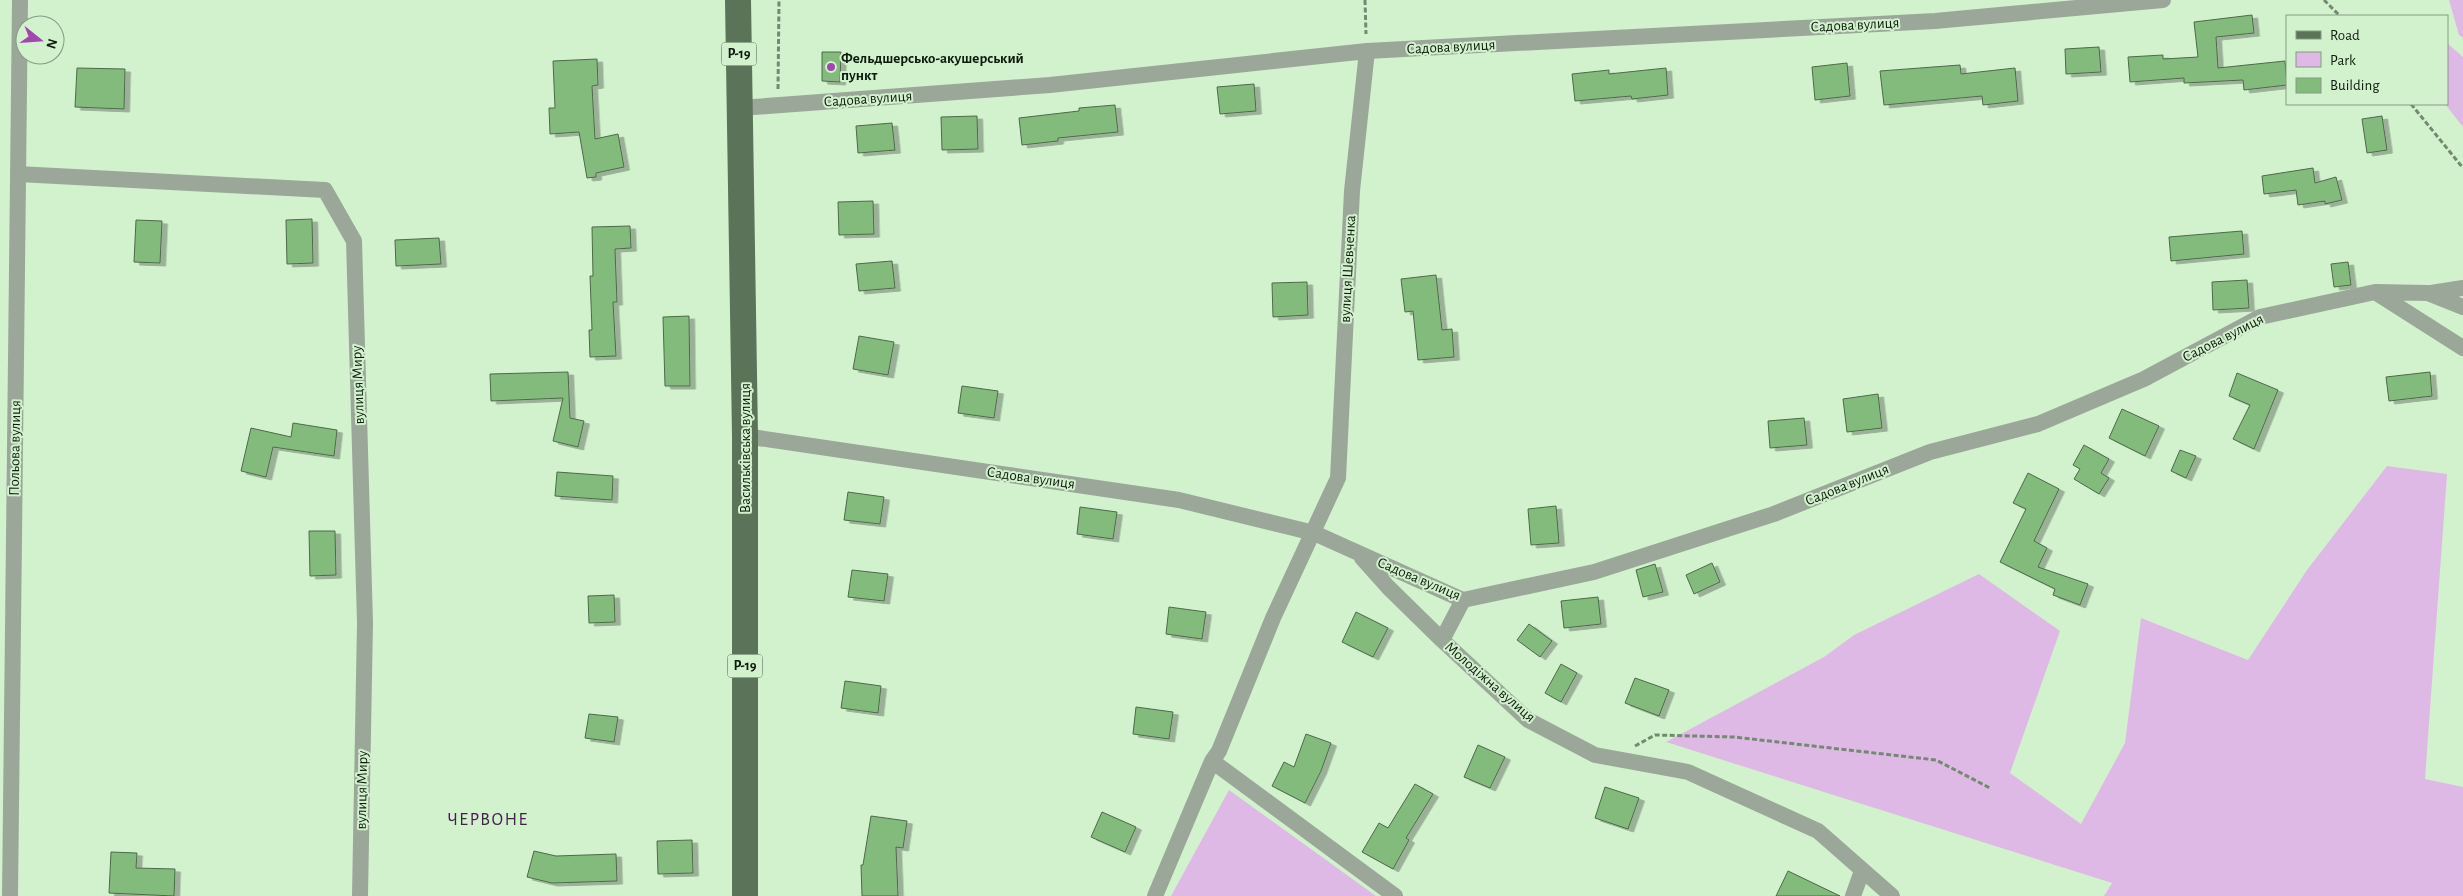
<svg xmlns="http://www.w3.org/2000/svg" width="2463" height="896" viewBox="0 0 2463 896" font-family="'Alegreya Sans',sans-serif">
<style>
.green{fill:#dfb9e5}
.building{fill:#82bb7c;stroke:#4e694a;filter:url(#shadow)}
.lines{fill:none;stroke-linecap:round;stroke-linejoin:round}
.path{stroke:#738971;stroke-width:3;stroke-dasharray:5 2.5;stroke-linecap:butt}
.minor{stroke:#9ba899;stroke-width:16}
.primary{stroke:#5b7358;stroke-width:26}
.poi-dot{fill:#a246b0;stroke:#d2f2ce;stroke-width:2}
.labels{text-anchor:middle;dominant-baseline:central;stroke-width:4;stroke-linejoin:round;paint-order:stroke}
.shield{fill:#d2f2ce;stroke:#4a5c48;stroke-width:1}
.shield-label{font-size:14px;font-weight:bold;fill:#101b0f}
.street-label{font-size:15px;fill:#101b0f;stroke:#d2f2ce}
.poi-label{font-size:15px;font-weight:bold;fill:#101b0f;stroke:#d2f2ce;text-anchor:start}
.quarter-label{font-size:18px;letter-spacing:1px;fill:#481c4f;stroke:#d2f2ce}
</style>
<defs>
<filter id="shadow"><feDropShadow dx="5.5" dy="3" stdDeviation="0" flood-color="#0004"/></filter>
</defs>
<rect width="100%" height="100%" fill="#d2f2ce"/>
<!-- green -->
<path class="green" d="M 2449,0 L 2463,0 L 2463,38 L 2459,35 Z
M 2447,43 L 2463,57 L 2463,127 L 2445,104 L 2447,104 Z
M 2387,466 L 2447,474 L 2425,779 L 2463,787 L 2463,896 L 2104,896 L 2112,883 L 1666,742 L 1824,657 L 1854,635 L 1979,574 L 2060,631 L 2010,773 L 2081,824 L 2125,743 L 2141,618 L 2248,660 L 2307,570 Z
M 1229,790 L 1376,896 L 1171,896 Z"/>
<!-- building -->
<path class="building" d="M 2252,15 L 2254,33 L 2216,37 L 2218,68 L 2285,61 L 2287,85 L 2244,90 L 2243,80 L 2184,83 L 2184,78 L 2130,82 L 2128,57 L 2163,55 L 2163,59 L 2198,57 L 2194,22 Z
M 2099,47 L 2101,72 L 2066,74 L 2065,49 Z
M 822,52 L 841,52 L 840,82 L 822,81 Z
M 597,59 L 598,85 L 592,86 L 595,139 L 618,134 L 624,167 L 596,173 L 596,177 L 587,178 L 579,132 L 550,134 L 549,108 L 555,108 L 553,61 Z
M 1847,63 L 1850,96 L 1815,100 L 1812,67 Z
M 1960,65 L 1961,74 L 2015,68 L 2018,101 L 1983,105 L 1982,96 L 1884,105 L 1880,71 Z
M 77,68 L 125,69 L 124,109 L 75,107 Z
M 1666,68 L 1668,95 L 1632,99 L 1631,96 L 1575,101 L 1572,74 L 1609,70 L 1609,74 Z
M 1254,84 L 1256,111 L 1220,114 L 1217,87 Z
M 1115,105 L 1118,132 L 1058,138 L 1058,141 L 1022,145 L 1019,118 L 1079,111 L 1079,108 Z
M 977,116 L 978,149 L 942,150 L 941,117 Z
M 2382,116 L 2387,150 L 2367,153 L 2362,119 Z
M 892,123 L 895,150 L 858,153 L 856,126 Z
M 2313,168 L 2315,183 L 2336,177 L 2342,200 L 2325,204 L 2325,201 L 2298,205 L 2296,190 L 2264,194 L 2262,176 Z
M 873,201 L 874,234 L 839,235 L 838,202 Z
M 312,219 L 313,263 L 287,264 L 286,220 Z
M 136,220 L 162,221 L 160,263 L 134,262 Z
M 630,226 L 631,248 L 615,249 L 617,302 L 613,302 L 616,356 L 590,357 L 589,330 L 592,330 L 590,276 L 593,276 L 592,227 Z
M 2242,231 L 2244,254 L 2171,261 L 2169,237 Z
M 439,238 L 441,264 L 396,266 L 395,240 Z
M 892,261 L 895,288 L 859,291 L 856,264 Z
M 2348,262 L 2351,285 L 2334,287 L 2331,264 Z
M 1436,275 L 1442,330 L 1452,329 L 1454,357 L 1418,360 L 1413,311 L 1405,312 L 1401,279 Z
M 2247,280 L 2249,308 L 2213,310 L 2212,282 Z
M 1307,282 L 1308,315 L 1273,317 L 1272,283 Z
M 689,316 L 690,386 L 665,386 L 663,317 Z
M 859,336 L 894,342 L 888,375 L 853,369 Z
M 568,372 L 570,418 L 584,421 L 578,447 L 553,441 L 563,398 L 491,401 L 490,374 Z
M 2430,372 L 2432,396 L 2389,401 L 2386,377 Z
M 2237,373 L 2278,390 L 2254,449 L 2233,439 L 2250,405 L 2229,396 Z
M 962,386 L 998,391 L 994,418 L 958,413 Z
M 1878,394 L 1882,428 L 1847,432 L 1843,399 Z
M 2122,409 L 2159,426 L 2145,456 L 2109,438 Z
M 1804,418 L 1807,445 L 1770,448 L 1768,421 Z
M 293,423 L 337,430 L 334,456 L 273,447 L 266,477 L 241,471 L 251,428 L 291,437 Z
M 2084,445 L 2109,459 L 2101,473 L 2109,478 L 2099,494 L 2074,479 L 2080,469 L 2073,465 Z
M 2180,450 L 2196,456 L 2186,478 L 2171,471 Z
M 557,472 L 613,476 L 612,500 L 555,496 Z
M 2028,473 L 2059,489 L 2034,541 L 2047,548 L 2038,567 L 2088,584 L 2080,605 L 2053,595 L 2055,589 L 2000,562 L 2026,509 L 2013,503 Z
M 848,492 L 884,497 L 880,524 L 844,520 Z
M 1556,506 L 1559,543 L 1531,545 L 1528,509 Z
M 1080,507 L 1117,512 L 1113,539 L 1077,534 Z
M 309,531 L 335,531 L 336,575 L 310,576 Z
M 1712,563 L 1720,582 L 1694,594 L 1686,575 Z
M 1655,564 L 1663,592 L 1643,597 L 1636,570 Z
M 852,570 L 888,574 L 884,601 L 848,597 Z
M 614,595 L 615,622 L 589,623 L 588,596 Z
M 1598,597 L 1601,624 L 1564,628 L 1561,601 Z
M 1169,607 L 1206,612 L 1202,639 L 1166,634 Z
M 1356,612 L 1388,628 L 1373,657 L 1342,642 Z
M 1529,624 L 1552,641 L 1540,657 L 1517,640 Z
M 1561,664 L 1577,673 L 1561,702 L 1545,693 Z
M 1635,678 L 1669,690 L 1659,716 L 1625,703 Z
M 845,681 L 881,686 L 878,713 L 841,708 Z
M 1136,707 L 1173,712 L 1169,739 L 1133,734 Z
M 589,714 L 618,717 L 614,742 L 585,738 Z
M 1306,734 L 1331,743 L 1321,771 L 1305,803 L 1272,786 L 1284,762 L 1294,767 Z
M 1478,745 L 1505,757 L 1490,788 L 1464,777 Z
M 1415,784 L 1433,794 L 1406,838 L 1409,840 L 1393,869 L 1362,852 L 1379,823 L 1388,828 Z
M 1605,787 L 1639,798 L 1628,829 L 1595,818 Z
M 1102,812 L 1136,827 L 1125,852 L 1091,837 Z
M 871,816 L 907,821 L 903,848 L 896,847 L 898,896 L 862,896 L 861,865 L 863,865 Z
M 692,840 L 693,873 L 658,874 L 657,841 Z
M 534,851 L 556,856 L 616,854 L 617,881 L 552,883 L 527,877 Z
M 111,852 L 137,853 L 136,868 L 175,869 L 174,896 L 109,893 Z
M 1788,871 L 1840,896 L 1776,896 Z"/>
<g class="lines">
<!-- path -->
<path class="path" d="M 1365,0 L 1366,34
M 2324,0 L 2340,16
M 778,89 L 779,0
M 2411,104 L 2463,168
M 1635,746 L 1655,735 L 1734,737 L 1936,760 L 1990,788"/>
<!-- minor -->
<path class="minor" d="M 740,108 L 1050,85 L 1367,51 L 1935,21 L 2163,0
M 18,174 L 325,190 L 354,241 L 365,623 L 360,896
M 2375,292 L 2463,348
M 2431,293 L 2463,288
M 745,436 L 1179,500 L 1314,533 L 1463,600 L 1594,572 L 1774,514 L 1930,452 L 2038,424 L 2144,379 L 2260,317 L 2375,292 L 2428,293 L 2463,307
M 1362,558 L 1388,587 L 1442,640 L 1528,720 L 1595,755 L 1688,772 L 1818,831 L 1892,896
M 1442,640 L 1463,600
M 1212,761 L 1395,896
M 10,896 L 20,0
M 1155,896 L 1212,761 L 1219,751 L 1273,618 L 1338,478 L 1352,191 L 1367,51
M 1853,896 L 1862,871"/>
<!-- primary -->
<path class="primary" d="M 738,0 L 745,436 L 745,896"/>
</g>
<!-- markers -->
<circle class="poi-dot" cx="831" cy="67" r="5"/>
<g class="labels">
<!-- shield labels -->
<g class="shield">
<rect x="721.5" y="42.5" width="35" height="23" rx="4"/>
<rect x="727.5" y="654.5" width="35" height="23" rx="4"/>
</g>
<g class="shield-label">
<text x="739" y="54">Р-19</text>
<text x="745" y="666">Р-19</text>
</g>
<!-- street labels -->
<g class="street-label">
<text transform="translate(1855 25) rotate(-3)">Садова вулиця</text>
<text transform="translate(1451 47) rotate(-3)">Садова вулиця</text>
<text transform="translate(868 99) rotate(-4)">Садова вулиця</text>
<text transform="translate(1348 269) rotate(-87)">вулиця Шевченка</text>
<text transform="translate(2223 338) rotate(-27)">Садова вулиця</text>
<text transform="translate(358 385) rotate(-92)">вулиця Миру</text>
<text transform="translate(15 448) rotate(-89)">Польова вулиця</text>
<text transform="translate(745 448) rotate(-90)">Васильківська вулиця</text>
<text transform="translate(1031 478) rotate(8)">Садова вулиця</text>
<text transform="translate(1847 485) rotate(-22)">Садова вулиця</text>
<text transform="translate(1419 579) rotate(23)">Садова вулиця</text>
<text transform="translate(1490 682) rotate(41)">Молодіжна вулиця</text>
<text transform="translate(362 790) rotate(-89)">вулиця Миру</text>
</g>
<!-- poi labels -->
<g class="poi-label">
<text x="841" y="58">Фельдшерсько-акушерський<tspan x="841" dy="17">пункт</tspan></text>
</g>
<!-- quarter labels -->
<g class="quarter-label">
<text x="488" y="820">ЧЕРВОНЕ</text>
</g>
</g>
<!-- legend -->
<rect x="2286" y="15" width="162" height="90" fill="#d2f2ce" stroke="#849c82"/>
<rect x="2296" y="31" width="25" height="8" fill="#5b7358" stroke="#849c82"/>
<text x="2330" y="40" font-size="15" fill="#101b0f">Road</text>
<rect x="2296" y="52" width="25" height="15" fill="#dfb9e5" stroke="#849c82"/>
<text x="2330" y="65" font-size="15" fill="#101b0f">Park</text>
<rect x="2296" y="78" width="25" height="15" fill="#82bb7c" stroke="#849c82"/>
<text x="2330" y="90" font-size="15" fill="#101b0f">Building</text>
<!-- north arrow -->
<g transform="translate(40 40) rotate(107)"><circle r="24" fill="#d2f2ce" stroke="#849c82"/>
<path d="M0-4L9 19L0 12L-9 19Z" fill="#a246b0"/>
<text y="-8" font-size="14" font-weight="bold" text-anchor="middle" fill="#101b0f">N</text>
</g>
</svg>
